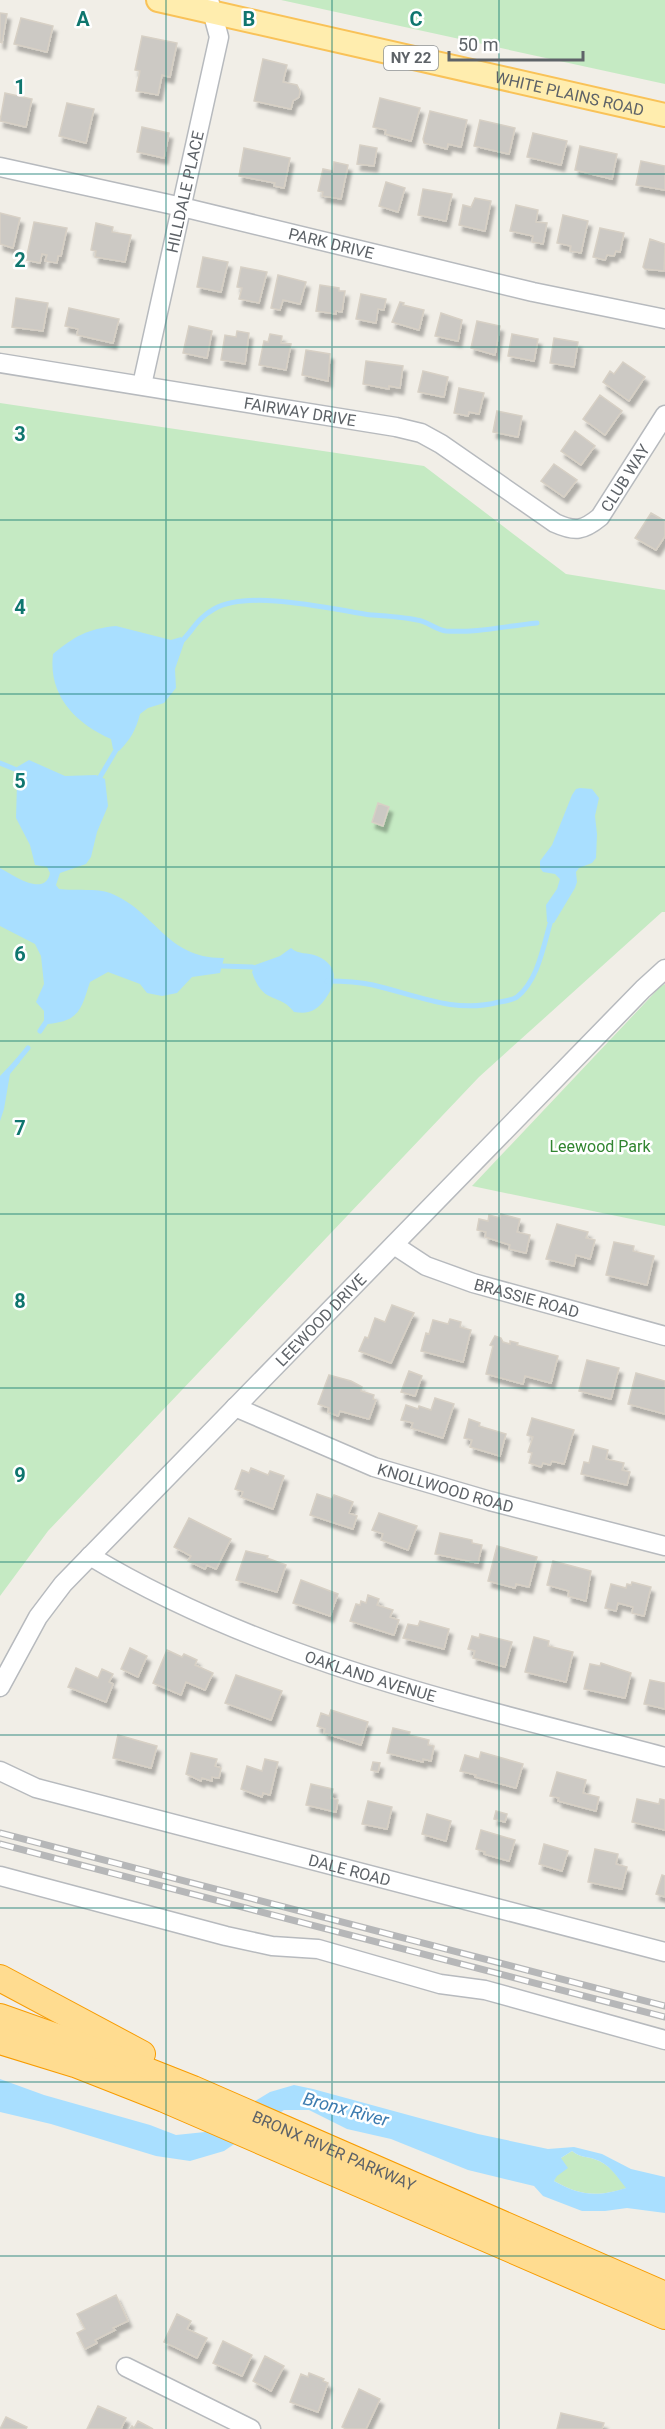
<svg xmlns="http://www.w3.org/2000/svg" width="665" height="2429" viewBox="0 0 665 2429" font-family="Roboto,sans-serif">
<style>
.green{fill:#c5eac3}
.water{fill:#a9dfff;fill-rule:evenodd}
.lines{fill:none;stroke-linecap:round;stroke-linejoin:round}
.stream{stroke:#a9dfff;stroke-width:5}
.building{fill:#ccc9c4;stroke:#d7d0c5;stroke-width:1.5;filter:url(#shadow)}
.minor-casing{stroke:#b7babe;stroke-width:21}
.major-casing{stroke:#f9c258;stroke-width:26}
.highway-casing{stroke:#f89c00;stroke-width:28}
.minor{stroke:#fff;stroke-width:18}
.major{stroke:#ffedae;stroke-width:22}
.highway{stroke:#ffdc90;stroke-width:26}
.rail-casing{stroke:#b6b7b8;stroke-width:7}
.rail{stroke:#fff;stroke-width:4.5;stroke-dasharray:14;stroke-linecap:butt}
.grid{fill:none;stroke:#0f766e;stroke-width:1.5;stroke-opacity:0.55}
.labels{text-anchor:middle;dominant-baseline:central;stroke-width:5;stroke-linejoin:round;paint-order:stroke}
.shield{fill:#fff;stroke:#8e9295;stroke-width:1.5}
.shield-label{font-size:15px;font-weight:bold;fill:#5e6368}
.street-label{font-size:16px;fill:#5e6368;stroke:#fff}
.park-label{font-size:16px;fill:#318530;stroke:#fff}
.water-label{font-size:18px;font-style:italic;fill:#3c7baf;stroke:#fff}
.grid-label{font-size:20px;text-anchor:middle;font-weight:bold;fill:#0f766e;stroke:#fff;stroke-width:5;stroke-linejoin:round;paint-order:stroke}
</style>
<defs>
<filter id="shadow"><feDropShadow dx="3.5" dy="6" stdDeviation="1.5" flood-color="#0004"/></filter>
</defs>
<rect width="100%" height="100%" fill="#f1eee7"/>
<!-- green -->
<path class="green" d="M 281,0 L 665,0 L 665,84 Z
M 0,403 L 424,466 L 566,574 L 665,590 L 665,912 L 662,912 L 479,1077 L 48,1531 L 0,1596 Z
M 665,984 L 665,1226 L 472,1186 L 660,987 Z
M 572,2151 C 581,2158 585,2156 594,2159 C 609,2163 618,2177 627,2188 C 597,2197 581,2196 554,2181 L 561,2158 Z"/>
<!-- water -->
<path class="water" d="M 116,626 L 171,640 L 181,637 L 184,643 L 175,669 L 176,688 L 164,703 L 148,708 L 140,714 C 136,730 130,740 119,751 L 113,749 L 111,739 C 75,723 48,695 53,654 C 75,636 87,629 116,626 Z
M 29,760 L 65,776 L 96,775 L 105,779 L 108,806 L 97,832 L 91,857 L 86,864 L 60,873 L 56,885 L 59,889 C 74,891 98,888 110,893 C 156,911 166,959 224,958 L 220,973 L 192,977 L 177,993 L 162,996 L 147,993 L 140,984 L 108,972 L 90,982 C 81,1009 80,1021 48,1024 L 44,1021 L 44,1011 L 36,1002 L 44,984 L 41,956 L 35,944 L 0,926 L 0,868 C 13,875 45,898 50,873 L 47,867 L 35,865 L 30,845 L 16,818 L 17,784 L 15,777 L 17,767 Z
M 580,788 L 592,789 L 599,798 L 595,816 L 597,834 L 596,858 L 592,863 L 579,868 L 576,872 L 577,882 L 575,888 L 554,923 L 547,922 L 546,905 L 557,889 L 560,879 L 555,874 L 543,872 L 540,868 L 540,861 L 552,845 L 572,795 L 576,789 Z
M 291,948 C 299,955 307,952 317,956 C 341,966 336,986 323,1002 C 314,1012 308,1014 294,1012 C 279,992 263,1006 252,972 L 255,965 L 280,956 Z
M 17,1058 L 20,1062 L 10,1074 L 4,1109 L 0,1121 L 0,1076 Z
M 0,2079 L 44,2095 L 150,2125 L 176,2135 L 205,2132 L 270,2092 L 294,2085 L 313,2089 L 478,2134 L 548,2149 L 574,2147 L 602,2154 L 631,2169 L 665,2177 L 665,2213 L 627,2208 L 605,2211 L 582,2211 L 543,2196 L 534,2186 L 468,2170 L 391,2139 L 347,2129 L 309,2110 L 284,2110 L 224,2151 L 190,2161 L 156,2156 L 51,2124 L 0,2112 ZM 572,2151 C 581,2158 585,2156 594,2159 C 609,2163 617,2177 626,2188 C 597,2197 581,2196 554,2181 L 557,2176 L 568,2168 L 561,2158 Z"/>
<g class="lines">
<!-- stream -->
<path class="stream" d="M 179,644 C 193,631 196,619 214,609 C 249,589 331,609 371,615 C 386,616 402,617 417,620 C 427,621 436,630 446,631 C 477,633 506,626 537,623
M 0,763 L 17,770
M 100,777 L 116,750
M 222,966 L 252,967 L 260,969
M 327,981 C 342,981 359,982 373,985 C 416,995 454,1014 499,1002 C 505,1001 513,1000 517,997 C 539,980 544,942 552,917
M 40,1031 L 46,1022
M 14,1065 L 28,1048"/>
</g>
<!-- building -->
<path class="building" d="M 0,13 L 7,14 L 2,43 L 0,42 Z
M 21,18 L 53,26 L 47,52 L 14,44 Z
M 142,36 L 177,43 L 170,77 L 162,75 L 158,95 L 136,91 L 140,71 L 135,70 Z
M 263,59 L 287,65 L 283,82 L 297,85 L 300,91 L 299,97 L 293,101 L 291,109 L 254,101 Z
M 5,93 L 32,99 L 26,127 L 0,121 Z
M 380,98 L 420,108 L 411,141 L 385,134 L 386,130 L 373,127 Z
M 67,103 L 94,109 L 86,143 L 59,136 Z
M 430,111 L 467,120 L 461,147 L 448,144 L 447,149 L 424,143 L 423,139 Z
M 480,120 L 515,128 L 509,154 L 474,146 Z
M 142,127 L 169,133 L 164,158 L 137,152 Z
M 533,133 L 567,141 L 561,165 L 527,157 Z
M 360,145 L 377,148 L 374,166 L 357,164 Z
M 580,146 L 617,154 L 612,179 L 575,170 Z
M 244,148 L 290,158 L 284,188 L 274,186 L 275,183 L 239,176 Z
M 641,161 L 665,166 L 665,190 L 636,185 Z
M 334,162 L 348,165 L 341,199 L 322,196 L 323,192 L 318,191 L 323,169 L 333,171 Z
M 386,182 L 405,188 L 398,212 L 379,206 Z
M 423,189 L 452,194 L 446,221 L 418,215 Z
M 475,198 L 491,201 L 485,231 L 459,225 L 463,205 L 471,207 Z
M 516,205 L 538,210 L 536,222 L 547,223 L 543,244 L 532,242 L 533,236 L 510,231 Z
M 0,213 L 20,218 L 13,248 L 0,244 Z
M 563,215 L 588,221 L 581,253 L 570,251 L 571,246 L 557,243 Z
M 34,222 L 67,228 L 61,256 L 58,256 L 57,263 L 45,261 L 47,255 L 42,254 L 40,263 L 26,260 Z
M 96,223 L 113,227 L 112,232 L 131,235 L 125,262 L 95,257 L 96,251 L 91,250 Z
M 600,228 L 624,233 L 620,252 L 616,251 L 614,256 L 607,255 L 605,260 L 593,257 Z
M 650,239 L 665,244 L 664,271 L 645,269 L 643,267 Z
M 203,257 L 228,262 L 221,292 L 197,287 Z
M 241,267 L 267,272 L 259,303 L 239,299 L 242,288 L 237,287 Z
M 278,275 L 306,282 L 300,304 L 283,300 L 280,310 L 271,308 Z
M 320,285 L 339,288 L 339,291 L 345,291 L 342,312 L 336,311 L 336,314 L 316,311 Z
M 361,294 L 386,299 L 384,310 L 378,309 L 376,323 L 356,319 Z
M 16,298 L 48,303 L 43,331 L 12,327 Z
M 400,302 L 404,303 L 403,305 L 424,310 L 419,330 L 392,322 Z
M 69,308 L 119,319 L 113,343 L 77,335 L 78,329 L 65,326 Z
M 441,313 L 462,320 L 458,341 L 435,336 Z
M 477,321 L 500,326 L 495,355 L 471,348 Z
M 189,326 L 212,331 L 207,358 L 183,353 Z
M 237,331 L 249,333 L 245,364 L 221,360 L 225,335 L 236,337 Z
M 270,334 L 282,336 L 281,343 L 291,344 L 286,370 L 259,365 L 264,341 L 268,342 Z
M 512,334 L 538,339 L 534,361 L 508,356 Z
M 554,338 L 578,342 L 574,367 L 550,363 Z
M 306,350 L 330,354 L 328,381 L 302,375 Z
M 366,361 L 403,366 L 400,388 L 389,386 L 389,389 L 363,384 Z
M 623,362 L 645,377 L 629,401 L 603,382 L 610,371 L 614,374 Z
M 423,371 L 448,377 L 444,397 L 418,392 Z
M 459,388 L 484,393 L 479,414 L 469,412 L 468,416 L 454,413 Z
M 600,395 L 622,411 L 605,435 L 583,419 Z
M 497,411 L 522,416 L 518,437 L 493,432 Z
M 575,431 L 595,446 L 581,465 L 561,451 Z
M 554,464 L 577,480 L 564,497 L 541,481 Z
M 651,513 L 665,521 L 665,536 L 656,550 L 635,538 Z
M 378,803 L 389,807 L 383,826 L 372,822 Z
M 501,1214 L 520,1219 L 517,1232 L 530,1235 L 526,1253 L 509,1249 L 510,1245 L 485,1237 L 486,1232 L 477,1230 L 479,1219 L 488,1221 L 489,1215 L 500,1218 Z
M 557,1224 L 588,1232 L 586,1238 L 595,1240 L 590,1259 L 576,1255 L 574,1266 L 546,1259 Z
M 614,1242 L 634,1246 L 633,1251 L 654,1256 L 647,1285 L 606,1275 Z
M 392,1305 L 414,1313 L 391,1363 L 359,1351 L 365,1337 L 368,1338 L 375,1318 L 385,1322 Z
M 450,1319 L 461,1322 L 460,1327 L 471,1330 L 463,1362 L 421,1351 L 426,1333 L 429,1334 L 433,1320 L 448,1324 Z
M 495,1336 L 501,1338 L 503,1342 L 510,1344 L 510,1341 L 518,1343 L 517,1345 L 558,1356 L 551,1383 L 525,1376 L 523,1384 L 486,1374 L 493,1346 L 490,1345 Z
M 587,1360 L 619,1368 L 611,1399 L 579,1391 Z
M 409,1371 L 422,1376 L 415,1396 L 401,1392 Z
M 636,1373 L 665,1381 L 665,1414 L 628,1404 Z
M 329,1375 L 351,1381 L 362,1387 L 361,1391 L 374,1395 L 373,1399 L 376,1400 L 369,1419 L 340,1411 L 338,1416 L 328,1412 L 329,1408 L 318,1404 Z
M 435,1398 L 454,1404 L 443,1438 L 411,1428 L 413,1423 L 401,1420 L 406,1405 L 418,1409 L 419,1406 L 431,1410 Z
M 532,1418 L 574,1430 L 564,1464 L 552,1461 L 550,1465 L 543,1463 L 541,1467 L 529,1463 L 532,1453 L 528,1452 L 533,1437 L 527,1435 Z
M 469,1419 L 480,1423 L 479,1426 L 506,1434 L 500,1456 L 470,1447 L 472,1440 L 464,1438 Z
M 593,1446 L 608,1450 L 606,1459 L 624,1463 L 622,1470 L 630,1472 L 627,1485 L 581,1474 L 584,1462 L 589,1463 Z
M 251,1468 L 268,1475 L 270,1471 L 284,1476 L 273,1509 L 241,1497 L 243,1492 L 235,1489 L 242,1470 L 249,1473 Z
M 317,1494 L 332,1499 L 334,1495 L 353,1502 L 349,1513 L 357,1516 L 353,1529 L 310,1515 Z
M 379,1513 L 417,1526 L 408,1550 L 381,1540 L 383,1534 L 372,1530 Z
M 189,1518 L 231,1539 L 216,1569 L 207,1565 L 205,1569 L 188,1561 L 191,1556 L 174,1547 Z
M 440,1533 L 472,1540 L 472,1543 L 482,1545 L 478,1563 L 435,1554 Z
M 497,1546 L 537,1557 L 529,1587 L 516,1584 L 515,1588 L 488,1581 Z
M 246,1551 L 268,1556 L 267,1558 L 286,1565 L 277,1592 L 236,1580 Z
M 553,1561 L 591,1571 L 586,1601 L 568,1596 L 569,1591 L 547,1585 Z
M 301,1580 L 338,1594 L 330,1616 L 293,1603 Z
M 632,1582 L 651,1587 L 644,1616 L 632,1613 L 633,1607 L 618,1603 L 616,1611 L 605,1608 L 611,1584 L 626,1588 L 627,1584 L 631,1585 Z
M 368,1595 L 379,1599 L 377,1605 L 393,1610 L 390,1617 L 399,1620 L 394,1635 L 350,1621 L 356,1604 L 360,1605 L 361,1601 L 366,1603 Z
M 420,1621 L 449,1629 L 444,1649 L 403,1638 L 408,1624 L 418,1626 Z
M 480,1634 L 512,1642 L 505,1667 L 473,1658 L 475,1651 L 468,1649 L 472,1636 L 479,1638 Z
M 534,1637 L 549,1641 L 548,1646 L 573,1652 L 566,1682 L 525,1672 Z
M 130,1648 L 147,1656 L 138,1677 L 121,1669 Z
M 167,1650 L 182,1657 L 184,1654 L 197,1660 L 195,1665 L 213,1673 L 205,1690 L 186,1682 L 181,1695 L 153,1683 Z
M 601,1663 L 631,1673 L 625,1698 L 584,1689 L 590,1664 L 600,1666 Z
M 76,1668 L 98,1678 L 102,1669 L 113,1674 L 109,1682 L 113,1684 L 106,1702 L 68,1687 Z
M 236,1675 L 282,1691 L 271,1720 L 225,1703 Z
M 650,1680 L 665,1683 L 665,1709 L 644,1704 Z
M 331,1710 L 368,1722 L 361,1745 L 324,1733 L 325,1729 L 317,1726 L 321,1713 L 329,1716 Z
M 393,1728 L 410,1732 L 409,1735 L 429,1740 L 428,1745 L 434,1746 L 431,1761 L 423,1759 L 423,1762 L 387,1753 Z
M 118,1735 L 157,1746 L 151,1768 L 113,1758 Z
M 481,1752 L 523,1764 L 516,1788 L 475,1777 L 476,1775 L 460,1771 L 465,1755 L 479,1759 Z
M 191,1753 L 217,1759 L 215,1766 L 221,1768 L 219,1778 L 212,1777 L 212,1781 L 202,1778 L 201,1781 L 186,1774 Z
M 265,1759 L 278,1762 L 270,1795 L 263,1793 L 262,1797 L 241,1789 L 247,1766 L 262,1771 Z
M 373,1762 L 380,1763 L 378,1772 L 371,1770 Z
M 557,1772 L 586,1780 L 583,1793 L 599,1797 L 596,1811 L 558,1801 L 559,1798 L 550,1796 Z
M 311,1784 L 333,1789 L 331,1798 L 338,1800 L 336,1812 L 306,1805 Z
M 637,1799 L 659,1804 L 660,1799 L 665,1800 L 665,1830 L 632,1822 Z
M 368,1801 L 392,1807 L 387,1829 L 362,1824 Z
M 496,1811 L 507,1814 L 505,1822 L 494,1819 Z
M 427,1814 L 451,1821 L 446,1841 L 422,1834 Z
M 481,1830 L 515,1840 L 509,1861 L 484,1854 L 485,1852 L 476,1849 Z
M 544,1844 L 568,1851 L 562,1871 L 539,1864 Z
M 595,1849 L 618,1854 L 616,1864 L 627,1867 L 622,1889 L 588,1882 Z
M 662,1875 L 665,1876 L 665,1897 L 656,1894 Z
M 116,2295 L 128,2321 L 113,2328 L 115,2330 L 95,2340 L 97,2343 L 85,2349 L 77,2333 L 85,2329 L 77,2314 Z
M 177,2314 L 191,2321 L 187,2329 L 207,2338 L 197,2358 L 164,2342 Z
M 223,2341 L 252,2355 L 242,2376 L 213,2363 Z
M 265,2356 L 284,2366 L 271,2391 L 253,2381 Z
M 309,2373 L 324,2379 L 323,2381 L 328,2383 L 318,2412 L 290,2402 L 301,2374 L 308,2377 Z
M 359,2389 L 380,2399 L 366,2429 L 346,2429 L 342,2427 Z
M 98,2406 L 126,2418 L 121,2429 L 87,2429 Z
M 561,2413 L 604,2423 L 602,2429 L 557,2429 Z
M 6,2417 L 27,2427 L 26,2429 L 0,2429 Z
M 138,2421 L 153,2429 L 130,2429 L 132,2426 L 134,2428 Z"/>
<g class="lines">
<!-- minor casing -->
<g class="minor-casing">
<g id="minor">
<path id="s1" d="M 0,167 L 182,207 L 533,292 L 665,319"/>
<path id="s2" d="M 0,363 L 396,427 L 421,433 L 441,444 L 555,523 C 575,532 583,531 600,517 L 665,415"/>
<path id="s3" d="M 142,385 L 219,37 L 209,0"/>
<path id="s4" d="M 394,1245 L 426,1266 L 473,1283 L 665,1336"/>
<path id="s5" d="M 235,1407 L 374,1467 L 490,1501 L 665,1546"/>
<path id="s6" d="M 90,1556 C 266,1662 468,1705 665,1757"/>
<path id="s7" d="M 0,1687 L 38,1617 L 63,1584 L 643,989 L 665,969"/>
<path id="s8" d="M 0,1771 L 36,1788 L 665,1952"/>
<path d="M 0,1876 L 226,1936 L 272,1946 L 318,1949 L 440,1984 L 485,1990 L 665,2040"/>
<path d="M 126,2367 L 251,2429"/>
</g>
</g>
<!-- major casing -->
<g class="major-casing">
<g id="major">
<path id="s9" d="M 158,0 L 665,115"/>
</g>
</g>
<!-- highway casing -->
<g class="highway-casing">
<g id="highway">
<path d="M 0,1978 L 142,2054"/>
<path id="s10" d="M 0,2017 L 102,2053 L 193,2089 L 665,2295"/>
<path d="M 0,2041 L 75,2064 L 164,2099 L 665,2316"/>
</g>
</g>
<!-- minor -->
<use href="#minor" class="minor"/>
<!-- major -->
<use href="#major" class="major"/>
<!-- highway -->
<use href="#highway" class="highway"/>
<!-- rail casing -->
<g class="rail-casing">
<path id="rail" d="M 0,1833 L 665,2006
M 0,1844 L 665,2017"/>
</g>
<!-- rail -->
<use href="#rail" class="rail"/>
</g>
<!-- grid -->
<path class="grid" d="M 166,0 L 166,2429M 332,0 L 332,2429M 499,0 L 499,2429M 0,174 L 665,174M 0,347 L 665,347M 0,520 L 665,520M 0,694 L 665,694M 0,867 L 665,867M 0,1041 L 665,1041M 0,1214 L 665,1214M 0,1388 L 665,1388M 0,1562 L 665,1562M 0,1735 L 665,1735M 0,1908 L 665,1908M 0,2082 L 665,2082M 0,2256 L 665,2256"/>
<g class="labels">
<!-- shield labels -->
<rect class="shield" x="384" y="46" width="54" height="24" rx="4.5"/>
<g class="shield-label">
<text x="411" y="58">NY 22</text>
</g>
<!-- street labels -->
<g class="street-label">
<text stroke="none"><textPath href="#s9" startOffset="422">WHITE PLAINS ROAD</textPath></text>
<text stroke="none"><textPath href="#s3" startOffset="198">HILLDALE PLACE</textPath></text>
<text stroke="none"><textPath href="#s1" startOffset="340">PARK DRIVE</textPath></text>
<text stroke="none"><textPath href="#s2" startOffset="304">FAIRWAY DRIVE</textPath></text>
<text stroke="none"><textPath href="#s2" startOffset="684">CLUB WAY</textPath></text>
<text stroke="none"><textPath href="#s4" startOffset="144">BRASSIE ROAD</textPath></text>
<text stroke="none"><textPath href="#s7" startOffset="490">LEEWOOD DRIVE</textPath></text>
<text stroke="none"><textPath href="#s5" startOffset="226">KNOLLWOOD ROAD</textPath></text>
<text stroke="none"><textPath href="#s6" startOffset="306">OAKLAND AVENUE</textPath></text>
<text stroke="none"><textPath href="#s8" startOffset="364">DALE ROAD</textPath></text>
<text stroke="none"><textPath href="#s10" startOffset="360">BRONX RIVER PARKWAY</textPath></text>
</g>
<!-- park labels -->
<g class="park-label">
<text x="600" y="1146">Leewood Park</text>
</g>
<!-- water labels -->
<g class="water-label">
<text transform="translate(346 2109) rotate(15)">Bronx River</text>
</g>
</g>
<g class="grid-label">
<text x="83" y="26">A</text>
<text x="249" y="26">B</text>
<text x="416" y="26">C</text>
<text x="20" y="94">1</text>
<text x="20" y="267">2</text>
<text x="20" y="441">3</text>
<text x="20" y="614">4</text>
<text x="20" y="788">5</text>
<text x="20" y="961">6</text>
<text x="20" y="1135">7</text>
<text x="20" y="1308">8</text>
<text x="20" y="1482">9</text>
</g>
<!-- scale -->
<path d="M449 51v9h134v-9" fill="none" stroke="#5e6368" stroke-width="3"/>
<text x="458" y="51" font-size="18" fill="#5e6368" stroke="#ffffff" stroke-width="4.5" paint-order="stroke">50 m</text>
</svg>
